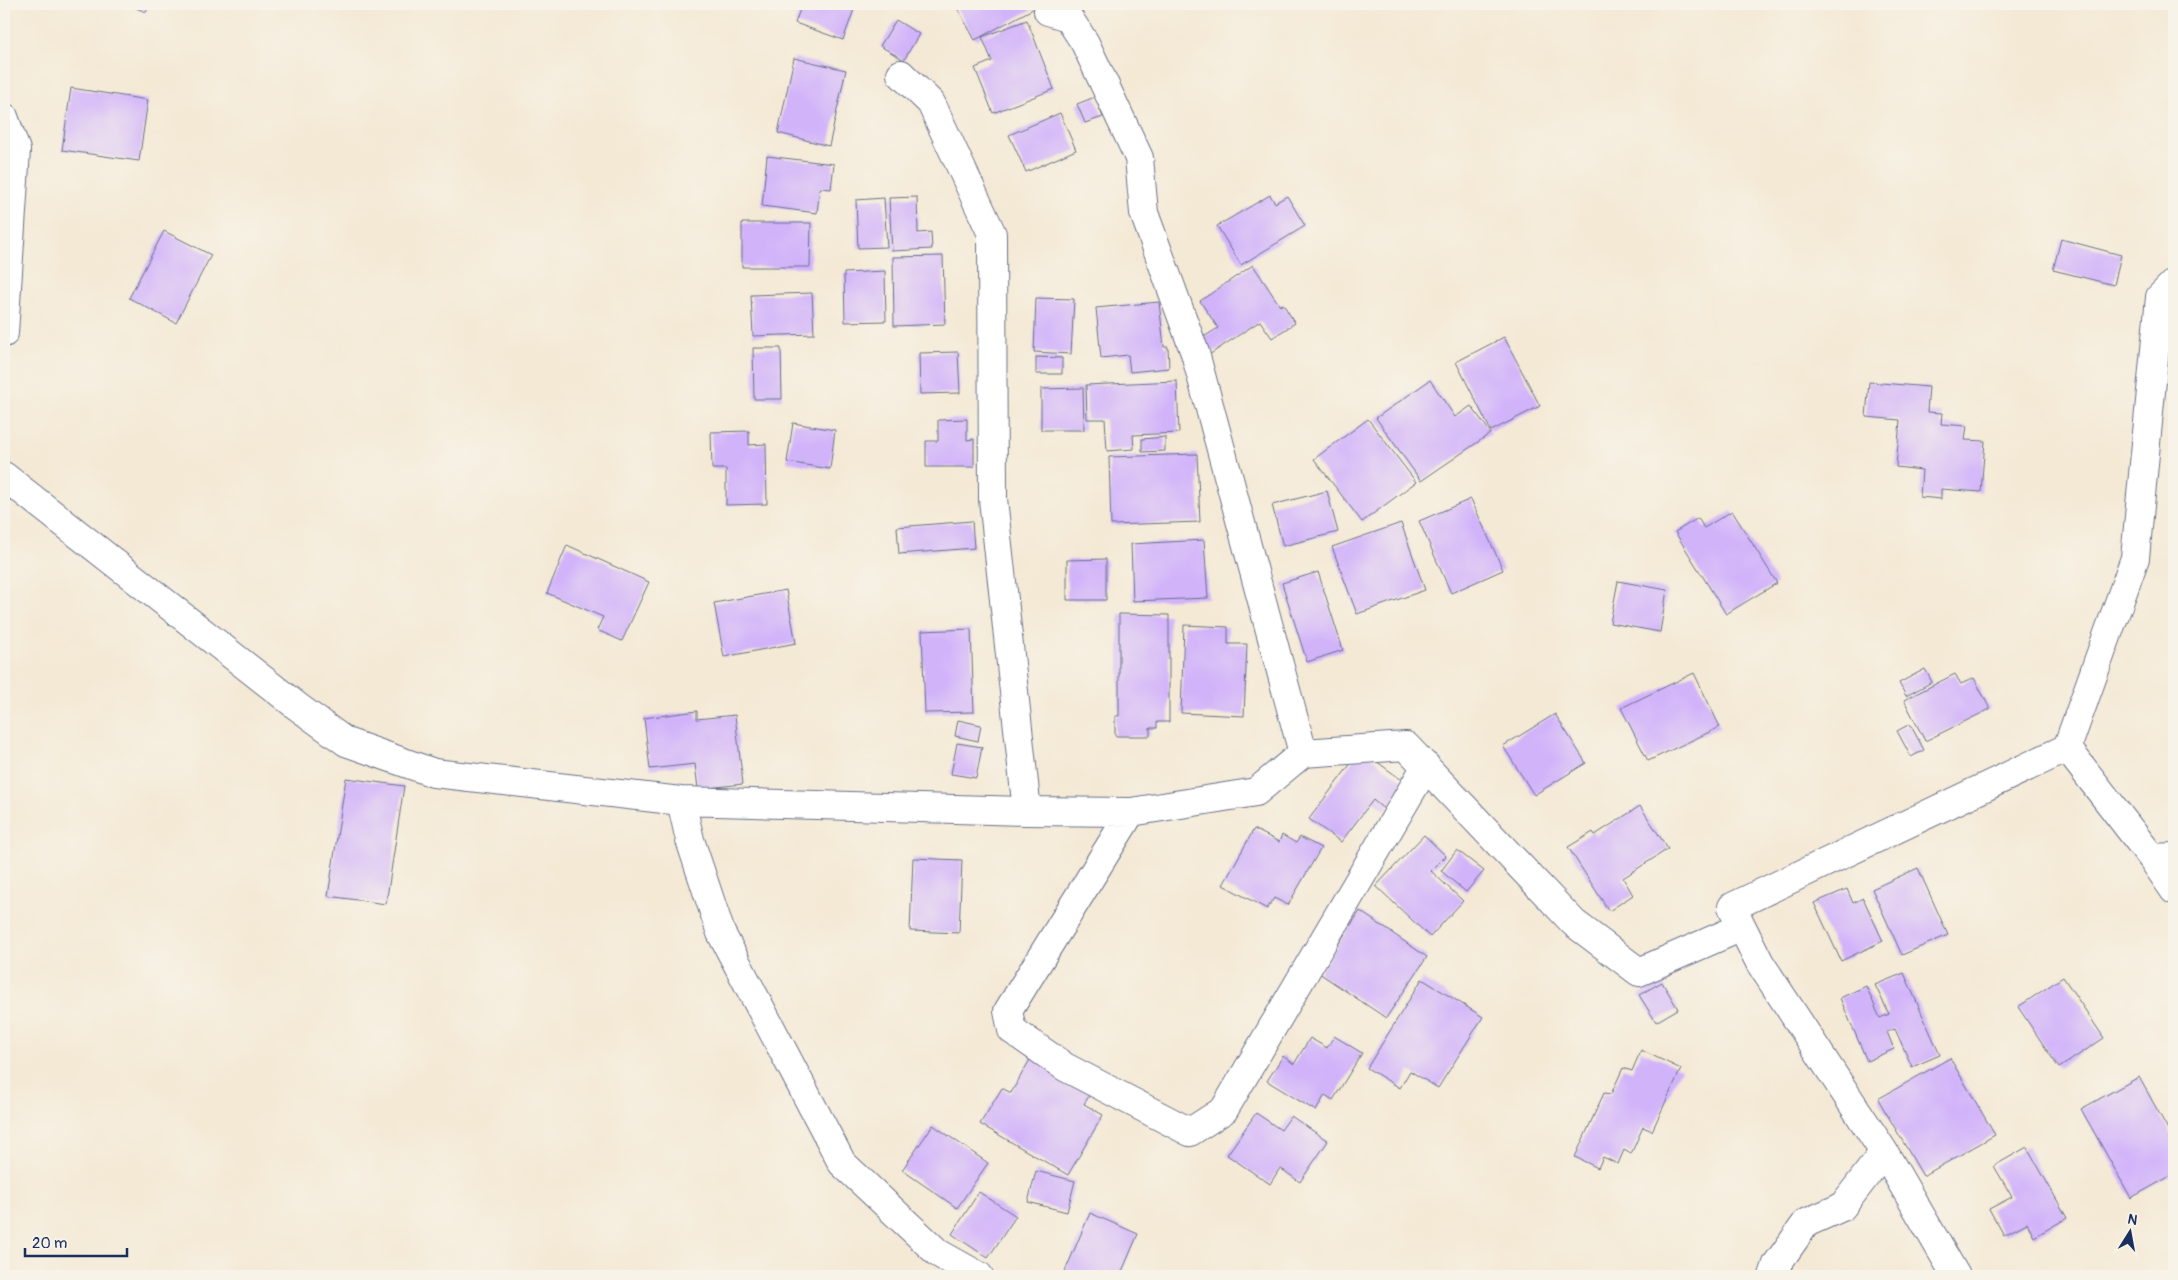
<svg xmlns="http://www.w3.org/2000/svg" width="2178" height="1280" viewBox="0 0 2178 1280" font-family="Pangolin,sans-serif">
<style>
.building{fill:#d1b3fa}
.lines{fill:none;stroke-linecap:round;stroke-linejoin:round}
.street-casing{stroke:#677088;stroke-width:30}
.street{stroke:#fff;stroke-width:28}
</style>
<rect width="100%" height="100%" fill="#f7f3e8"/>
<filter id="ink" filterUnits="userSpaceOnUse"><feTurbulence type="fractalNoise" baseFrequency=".02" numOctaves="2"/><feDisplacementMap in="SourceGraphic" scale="10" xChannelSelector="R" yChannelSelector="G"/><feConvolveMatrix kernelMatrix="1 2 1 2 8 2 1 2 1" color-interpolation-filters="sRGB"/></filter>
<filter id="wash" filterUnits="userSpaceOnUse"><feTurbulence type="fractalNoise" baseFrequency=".0096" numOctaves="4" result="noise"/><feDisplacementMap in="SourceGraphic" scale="20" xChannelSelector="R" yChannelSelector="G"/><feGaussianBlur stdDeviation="1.12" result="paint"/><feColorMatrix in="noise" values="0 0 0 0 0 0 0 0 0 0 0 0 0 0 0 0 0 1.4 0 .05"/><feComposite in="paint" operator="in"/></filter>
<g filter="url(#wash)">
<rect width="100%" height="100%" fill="#f4e9d5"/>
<g id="blocks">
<!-- building -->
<path class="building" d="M 126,4 L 149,4 L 146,12 Z
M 802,4 L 856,4 L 843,40 L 795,23 Z
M 955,4 L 1042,4 L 975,40 Z
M 896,20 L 919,34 L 904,60 L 880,46 Z
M 1027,20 L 1054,89 L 993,113 L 975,68 L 992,61 L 982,37 Z
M 794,58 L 846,70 L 829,146 L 778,133 Z
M 71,88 L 148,100 L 139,161 L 62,150 Z
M 1095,97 L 1103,117 L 1085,123 L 1077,104 Z
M 1060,113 L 1076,150 L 1026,172 L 1009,135 Z
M 767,156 L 834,164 L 831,189 L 820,188 L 817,213 L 762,206 Z
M 1270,195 L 1275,203 L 1287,196 L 1305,226 L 1241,265 L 1217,226 Z
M 917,197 L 918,233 L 931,232 L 932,249 L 892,251 L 889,198 Z
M 884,198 L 887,247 L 858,248 L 856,200 Z
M 742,223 L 811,223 L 810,267 L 742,267 Z
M 164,231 L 211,255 L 176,323 L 129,298 Z
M 2061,239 L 2121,255 L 2114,285 L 2053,270 Z
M 943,256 L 945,324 L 894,326 L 893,257 Z
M 1253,265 L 1280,306 L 1283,304 L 1295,323 L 1272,338 L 1260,321 L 1209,355 L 1199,340 L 1218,328 L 1200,301 Z
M 885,271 L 886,321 L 845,322 L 844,273 Z
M 812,293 L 814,334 L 753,336 L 751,295 Z
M 1036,298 L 1074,299 L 1071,354 L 1034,352 Z
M 1159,302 L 1164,347 L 1168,347 L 1169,368 L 1130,372 L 1128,355 L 1101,358 L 1096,308 Z
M 1504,337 L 1540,406 L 1491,431 L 1456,362 Z
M 753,348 L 781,348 L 782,399 L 754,399 Z
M 958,352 L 960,393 L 920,394 L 919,353 Z
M 1036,357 L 1062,358 L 1062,374 L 1036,374 Z
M 1430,380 L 1455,417 L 1471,406 L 1491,433 L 1421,481 L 1376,418 Z
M 1177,381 L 1179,433 L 1133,435 L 1134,449 L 1107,451 L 1105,419 L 1087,419 L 1086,385 Z
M 1869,382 L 1929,387 L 1927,412 L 1942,413 L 1941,424 L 1967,426 L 1965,440 L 1985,441 L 1981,492 L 1941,489 L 1941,499 L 1920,497 L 1922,470 L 1896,467 L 1900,420 L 1866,417 Z
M 1083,388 L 1084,430 L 1041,430 L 1041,389 Z
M 967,419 L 967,440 L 974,439 L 974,467 L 926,467 L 926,441 L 938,441 L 938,420 Z
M 1368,419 L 1416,482 L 1362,522 L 1314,459 Z
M 793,423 L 835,430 L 830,469 L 787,462 Z
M 749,431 L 749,445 L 766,444 L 767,504 L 726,505 L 726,469 L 712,469 L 711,432 Z
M 1165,437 L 1165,451 L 1142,452 L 1142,439 Z
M 1197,454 L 1200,522 L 1111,525 L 1109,457 Z
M 1327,491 L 1338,532 L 1283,546 L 1272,505 Z
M 1471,499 L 1503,570 L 1451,593 L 1419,521 Z
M 1732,511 L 1777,583 L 1726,614 L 1675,532 L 1698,518 L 1704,528 Z
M 972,521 L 974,548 L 899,554 L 897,527 Z
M 1401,523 L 1425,590 L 1357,614 L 1332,547 Z
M 1204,540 L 1208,598 L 1133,601 L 1131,544 Z
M 567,545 L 649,582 L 622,641 L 597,630 L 603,617 L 547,593 Z
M 1106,559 L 1106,600 L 1067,600 L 1067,560 Z
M 1318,572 L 1343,650 L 1307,662 L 1282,583 Z
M 1618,581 L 1667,590 L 1660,632 L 1610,623 Z
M 786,590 L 796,643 L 724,657 L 714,603 Z
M 1119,614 L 1169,615 L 1169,722 L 1157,722 L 1157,728 L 1150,728 L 1150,736 L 1115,736 L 1115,716 L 1119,716 Z
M 1184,625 L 1228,627 L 1228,644 L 1247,644 L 1244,716 L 1181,713 Z
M 971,629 L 974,712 L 925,713 L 922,631 Z
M 1925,669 L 1932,682 L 1906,696 L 1899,683 Z
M 1694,673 L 1720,727 L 1648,761 L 1621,708 Z
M 1955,674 L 1961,684 L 1974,678 L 1990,709 L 1925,741 L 1904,700 Z
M 697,711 L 697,719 L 735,715 L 743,784 L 698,789 L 695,764 L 650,769 L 644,718 Z
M 1555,714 L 1586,763 L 1534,795 L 1503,746 Z
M 958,720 L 981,725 L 978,741 L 955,736 Z
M 1910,724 L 1924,750 L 1911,757 L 1897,731 Z
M 957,743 L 982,747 L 976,778 L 951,774 Z
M 1361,750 L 1406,783 L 1385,810 L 1373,800 L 1341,842 L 1309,819 Z
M 346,778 L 404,786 L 386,904 L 328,896 Z
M 1640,806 L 1668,849 L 1623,878 L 1633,895 L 1609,911 L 1568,847 L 1593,832 L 1595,835 Z
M 1254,829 L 1279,842 L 1282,835 L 1296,843 L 1300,837 L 1321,848 L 1288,905 L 1274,898 L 1267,909 L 1223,885 Z
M 1424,835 L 1446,856 L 1431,871 L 1463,901 L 1430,937 L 1376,886 Z
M 1457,850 L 1484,871 L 1466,892 L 1441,871 Z
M 913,858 L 962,860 L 959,933 L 910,931 Z
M 1918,868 L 1948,935 L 1902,955 L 1872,889 Z
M 1847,889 L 1853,903 L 1863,898 L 1883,941 L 1841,961 L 1814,903 Z
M 1360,911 L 1427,957 L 1386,1018 L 1319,973 Z
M 1904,973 L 1940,1055 L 1912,1067 L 1895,1029 L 1887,1032 L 1894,1049 L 1867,1061 L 1840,998 L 1866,986 L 1880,1018 L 1889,1014 L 1875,985 Z
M 2063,977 L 2104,1038 L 2059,1068 L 2018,1007 Z
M 1422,979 L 1483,1017 L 1438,1088 L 1410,1071 L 1400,1088 L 1367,1068 Z
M 1662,982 L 1678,1009 L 1656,1022 L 1639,995 Z
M 1334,1036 L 1362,1053 L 1333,1100 L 1325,1095 L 1316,1111 L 1267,1081 L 1283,1056 L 1294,1064 L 1310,1038 L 1327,1048 Z
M 1641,1050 L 1681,1069 L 1652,1131 L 1643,1127 L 1631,1154 L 1624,1150 L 1618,1164 L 1603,1157 L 1598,1168 L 1575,1157 L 1604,1093 L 1611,1094 L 1623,1068 L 1632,1071 Z
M 1032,1056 L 1092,1091 L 1084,1104 L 1103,1115 L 1068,1175 L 980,1124 L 1002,1088 L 1011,1093 Z
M 1950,1058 L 1995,1135 L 1923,1176 L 1878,1099 Z
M 2139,1077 L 2174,1140 L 2174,1174 L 2131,1198 L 2081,1109 Z
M 1256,1113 L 1281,1130 L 1291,1116 L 1328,1141 L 1300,1182 L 1280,1168 L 1270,1184 L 1227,1155 Z
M 933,1125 L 988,1163 L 957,1208 L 902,1170 Z
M 2027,1147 L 2067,1218 L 2034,1237 L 2027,1223 L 2004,1235 L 1989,1209 L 2012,1197 L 1994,1166 Z
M 1036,1171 L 1075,1181 L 1067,1212 L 1028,1202 Z
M 979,1192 L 1016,1216 L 988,1258 L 952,1234 Z
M 1090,1213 L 1138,1234 L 1120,1276 L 1063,1276 Z"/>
</g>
</g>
<g filter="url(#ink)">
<use href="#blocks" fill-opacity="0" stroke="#677088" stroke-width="1"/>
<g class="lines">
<!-- street casing -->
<g class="street-casing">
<path id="street" d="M 1048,11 L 1068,17 L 1085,43 L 1139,158 L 1144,213 L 1195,353 L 1303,753
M 901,74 L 931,103 L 992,234 L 993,499 L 1027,811
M 4,117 L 16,150 L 4,333
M 4,476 L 298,707 L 346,742 L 434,773 L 681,801 L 1027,811 L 1131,812 L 1256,792 L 1303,753 L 1406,746 L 1574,923 L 1639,972 L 1742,927 L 1732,907 L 2067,748 L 2152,858 L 2174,857
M 2067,748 L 2135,558 L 2160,297 L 2174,283
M 681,801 L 690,840 L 721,933 L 842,1163 L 938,1253 L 979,1276
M 1131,812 L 1008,1011 L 1012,1030 L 1065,1067 L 1190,1132 L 1224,1110 L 1426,766
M 2152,858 L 2174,890
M 1742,927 L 1760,963 L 1884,1152 L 1956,1276
M 1773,1276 L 1777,1264 L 1806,1223 L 1842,1207 L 1884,1152"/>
</g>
<!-- street -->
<use href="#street" class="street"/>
</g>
</g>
<!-- margin -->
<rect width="2178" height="1280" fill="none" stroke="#f7f3e8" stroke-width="20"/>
<!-- north arrow -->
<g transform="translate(2130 1232) rotate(11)" stroke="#f7f3e8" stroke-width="4" paint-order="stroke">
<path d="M0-4L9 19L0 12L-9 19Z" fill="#1b2f5e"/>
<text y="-8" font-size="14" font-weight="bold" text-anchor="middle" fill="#1b2f5e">N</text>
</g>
<!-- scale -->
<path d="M25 1248v8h102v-8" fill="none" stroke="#1b2f5e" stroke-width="2.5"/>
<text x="32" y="1248" font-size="15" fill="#1b2f5e" stroke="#f7f3e8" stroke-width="4" paint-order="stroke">20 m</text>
</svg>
